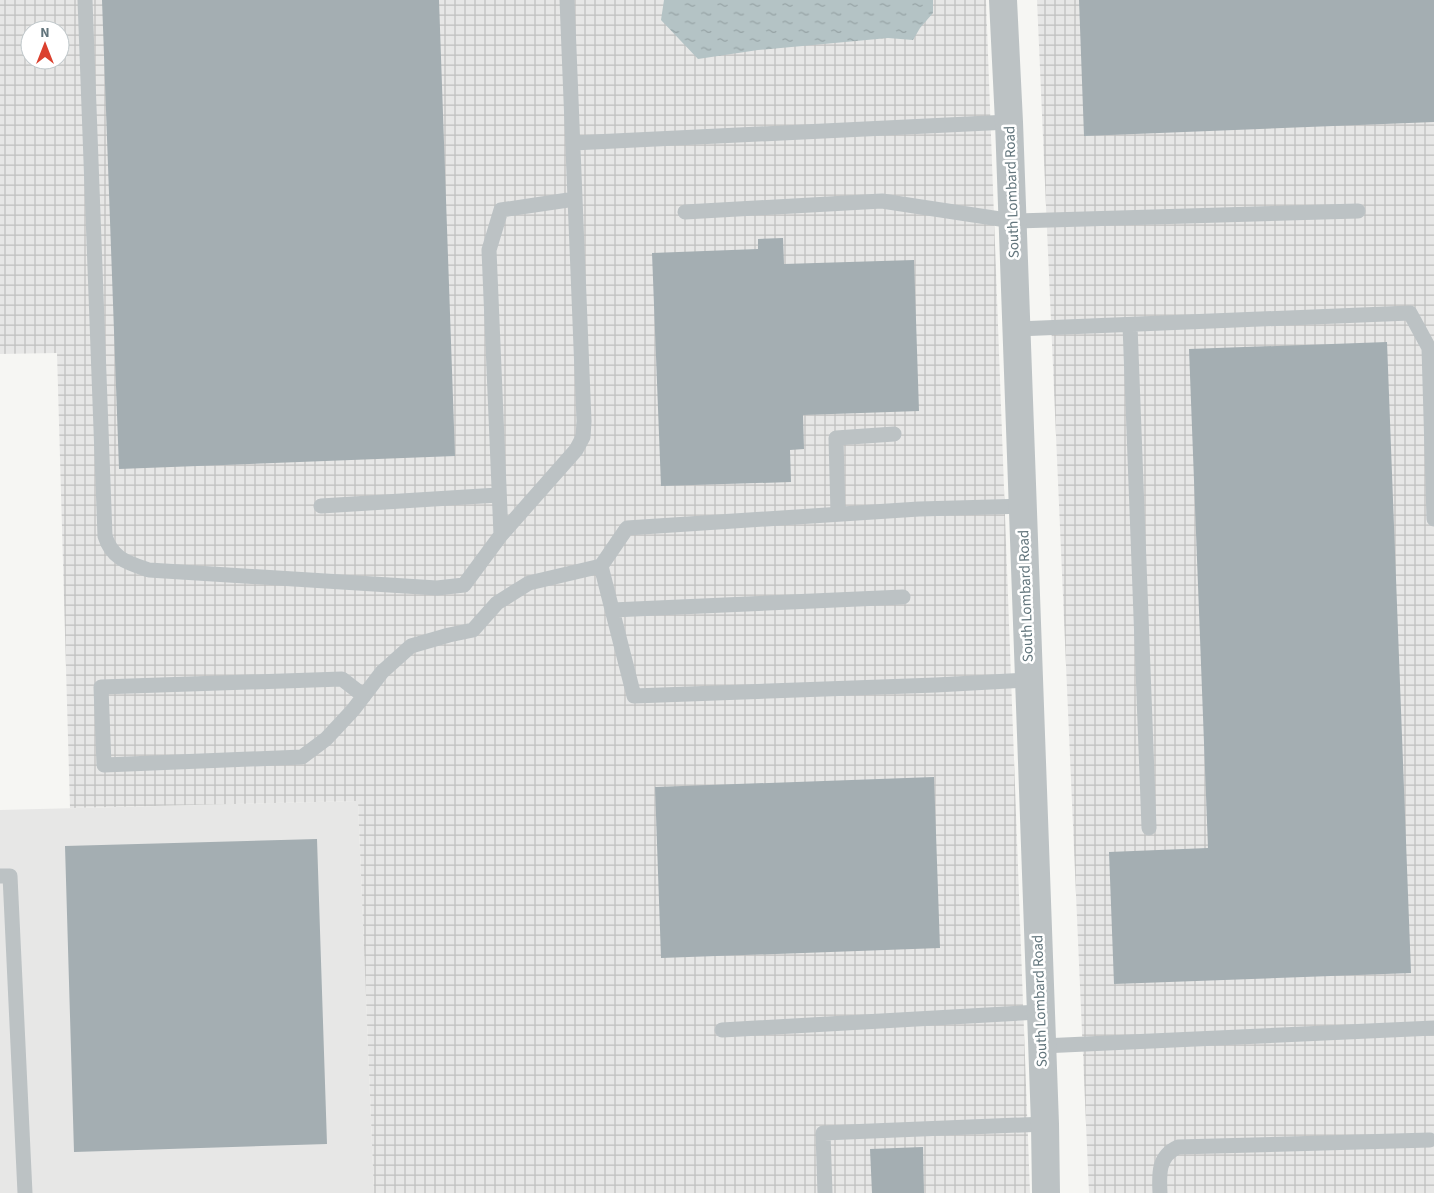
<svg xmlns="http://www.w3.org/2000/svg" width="1434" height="1193" viewBox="0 0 1434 1193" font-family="'Source Sans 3',sans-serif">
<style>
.built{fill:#e7e7e6}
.industrial{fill:url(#industrial-grid);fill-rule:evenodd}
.water{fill:url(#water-ripples)}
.building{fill:#a4aeb2}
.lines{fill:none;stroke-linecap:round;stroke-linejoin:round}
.lane{stroke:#bcc2c4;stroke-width:15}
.street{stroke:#bcc2c4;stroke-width:28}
.labels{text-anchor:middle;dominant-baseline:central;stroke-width:5;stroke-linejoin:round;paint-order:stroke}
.street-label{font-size:15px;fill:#62757c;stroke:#fff}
</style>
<defs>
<pattern id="industrial-grid" width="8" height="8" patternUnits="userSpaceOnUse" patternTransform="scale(1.25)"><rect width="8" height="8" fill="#e7e7e6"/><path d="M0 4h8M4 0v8" fill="none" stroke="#bfc0bf"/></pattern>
<pattern id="water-ripples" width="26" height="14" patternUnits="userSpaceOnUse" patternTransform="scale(1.25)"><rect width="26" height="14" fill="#b4c3c5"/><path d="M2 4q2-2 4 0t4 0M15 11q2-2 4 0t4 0" fill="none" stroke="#96a3a5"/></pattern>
</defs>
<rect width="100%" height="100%" fill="#f6f6f3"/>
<!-- built -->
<path class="built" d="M 358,801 L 374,1193 L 0,1193 L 0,810 Z"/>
<!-- industrial -->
<path class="industrial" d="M 0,0 L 986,0 L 1030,1193 L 374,1193 L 358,801 L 70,808 L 57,353 L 0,354 ZM 30,30 L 60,30 L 60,60 L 30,60 Z
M 1037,0 L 1434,0 L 1434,1193 L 1089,1193 Z"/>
<!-- water -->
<path class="water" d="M 664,0 L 933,0 L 933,13 L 920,28 L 913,40 L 888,38 L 758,50 L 698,59 L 661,20 Z"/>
<!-- building -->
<path class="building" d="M 102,0 L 439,0 L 455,456 L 119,469 Z
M 1079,0 L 1434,0 L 1434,122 L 1084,136 Z
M 783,238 L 784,264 L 914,260 L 919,411 L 803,415 L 804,449 L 790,450 L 791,482 L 661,486 L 652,253 L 758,249 L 758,239 Z
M 1387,342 L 1411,973 L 1114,984 L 1109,852 L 1208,848 L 1189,349 Z
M 934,777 L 940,948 L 661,958 L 655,787 Z
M 317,839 L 327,1144 L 74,1152 L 65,846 Z
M 923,1147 L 924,1193 L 872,1193 L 870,1149 Z"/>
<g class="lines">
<!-- lane -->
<path class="lane" d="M 85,0 L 105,536 C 112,559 128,563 149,570 L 437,588 L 464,585 L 501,535 L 576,450 L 583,437 L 584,421 L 567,0
M 573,143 L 1009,122
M 685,212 L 882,201 L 1013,221 L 1358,211
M 1130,325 L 1149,828
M 1017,329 L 1410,313 L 1429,348 L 1434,519
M 321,506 L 498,495
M 1023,506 L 919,509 L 627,528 L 601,566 L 634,696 L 936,685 L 1029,680
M 838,514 L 836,438 L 894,434
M 501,535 L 489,250 L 501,210 L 575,199
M 612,610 L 903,597
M 364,696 L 342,679 L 101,687 L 104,765 L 302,757 L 326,739 L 353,710 L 382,672 L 411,646 L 449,635 L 473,630 L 497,603 L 529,583 L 601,566
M 0,876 L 10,876 L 25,1193
M 722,1030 L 1040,1012
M 1042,1046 L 1434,1028
M 825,1193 L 823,1133 L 1045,1124
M 1160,1193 C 1159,1174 1158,1156 1178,1147 L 1430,1140"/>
<!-- street -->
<path class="street" d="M 1003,0 L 1009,122 L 1045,1124 L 1046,1193"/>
</g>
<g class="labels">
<!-- street labels -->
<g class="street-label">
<text transform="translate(1012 192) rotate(-92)">South Lombard Road</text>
<text transform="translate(1026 596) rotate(-92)">South Lombard Road</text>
<text transform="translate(1040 1001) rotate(-92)">South Lombard Road</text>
</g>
</g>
<!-- north arrow -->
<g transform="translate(45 45)"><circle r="24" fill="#ffffff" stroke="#c0c8cb"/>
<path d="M0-4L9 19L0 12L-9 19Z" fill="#db402e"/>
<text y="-8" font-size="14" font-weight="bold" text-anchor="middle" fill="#62757c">N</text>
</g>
</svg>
